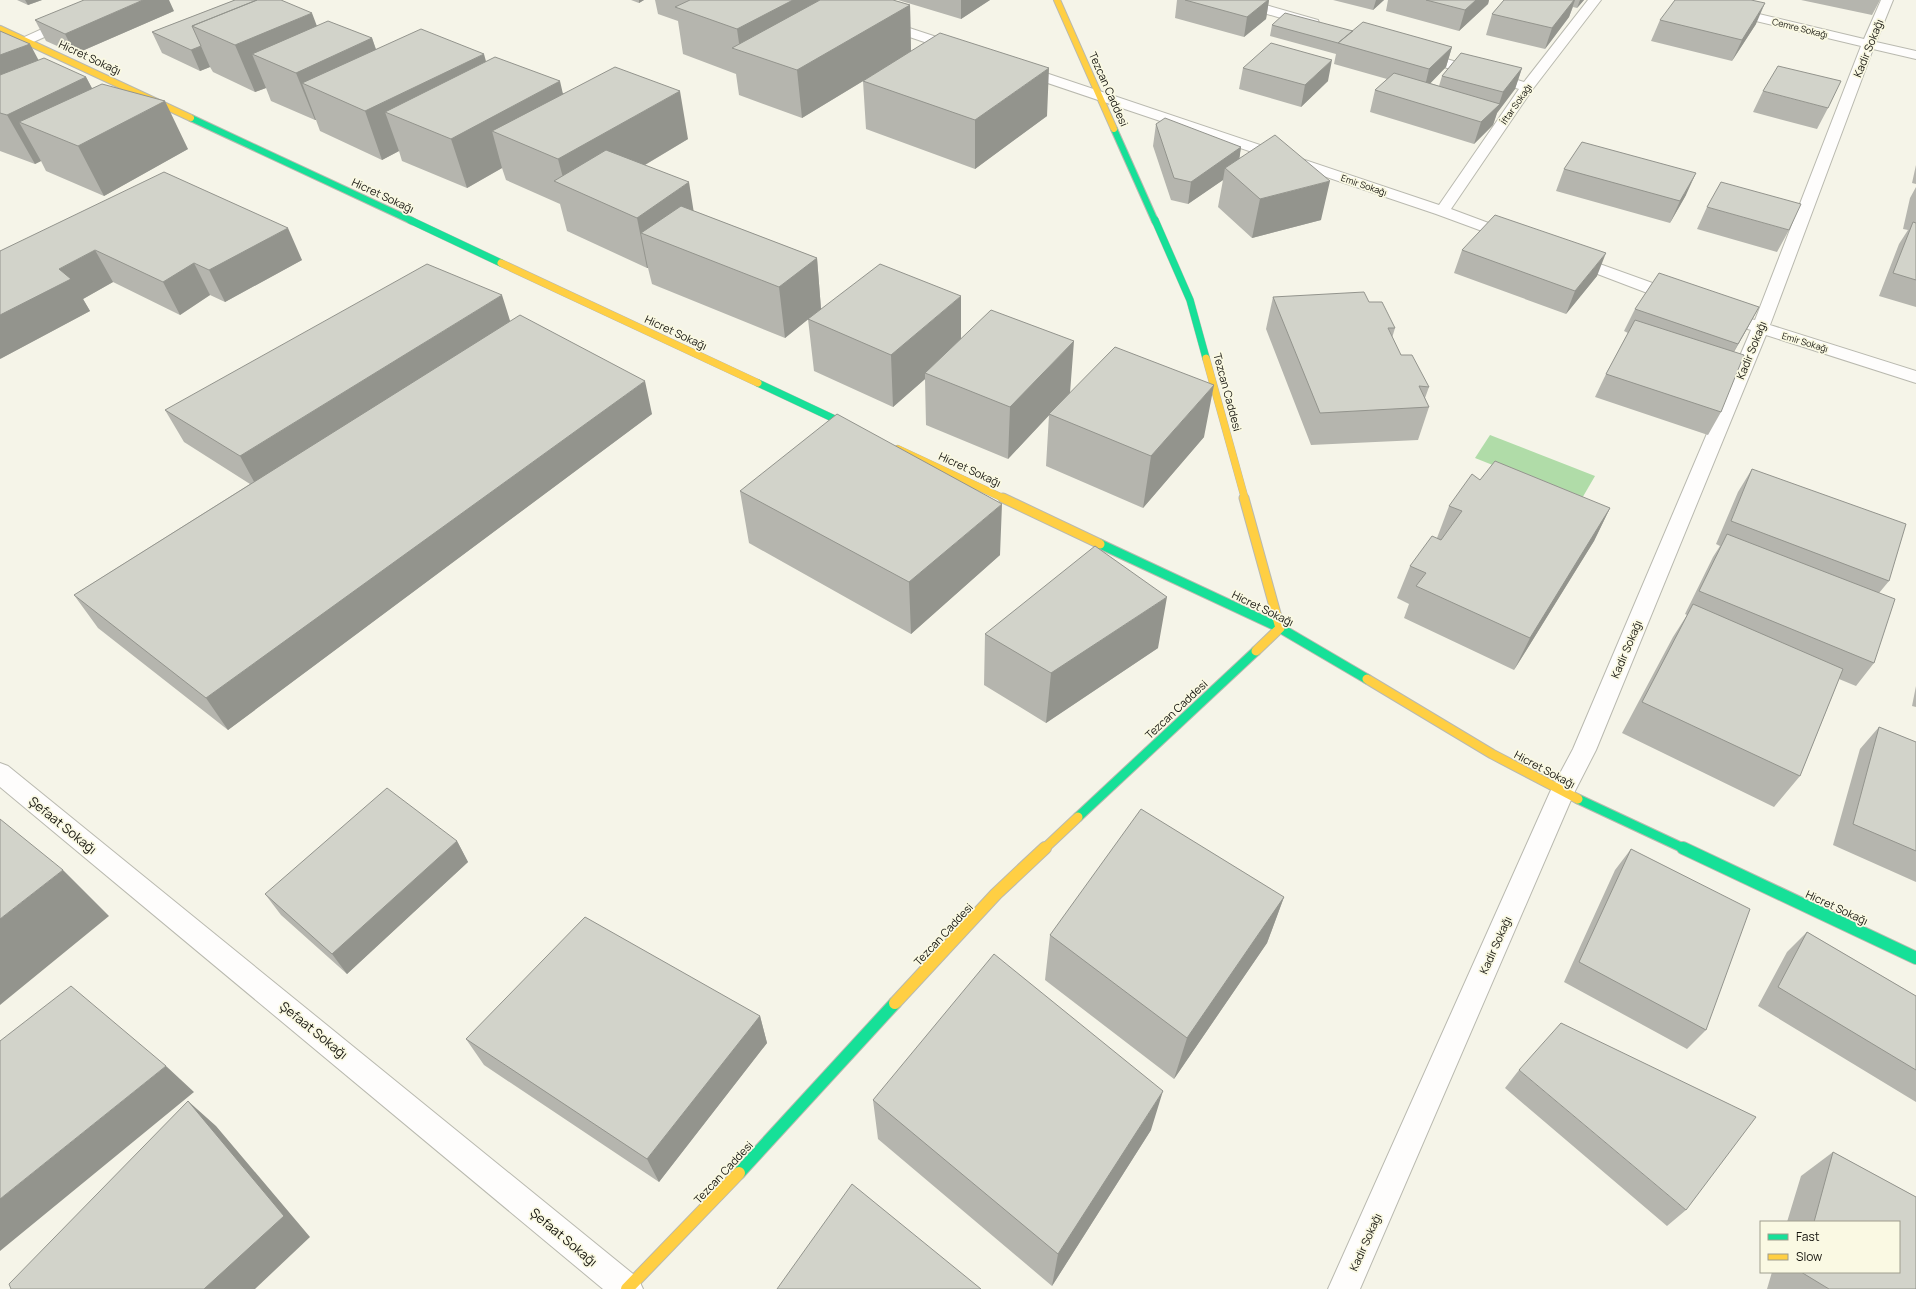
<svg xmlns="http://www.w3.org/2000/svg" width="1916" height="1289" viewBox="0 0 1916 1289" font-family="Manrope,sans-serif">
<style>
.water{fill:#b0dca8}
.lines{fill:none;stroke-linecap:round;stroke-linejoin:round}
.street-casing{stroke:#b9b9af;stroke-width:2}
.fast-far3-casing{stroke:#b9b9af;stroke-width:8}
.fast-far2-casing{stroke:#b9b9af;stroke-width:8}
.fast-far1-casing{stroke:#b9b9af;stroke-width:11}
.fast-casing{stroke:#b9b9af;stroke-width:14}
.slow-far3-casing{stroke:#b9b9af;stroke-width:8}
.slow-far2-casing{stroke:#b9b9af;stroke-width:8}
.slow-far1-casing{stroke:#b9b9af;stroke-width:11}
.slow-casing{stroke:#b9b9af;stroke-width:14}
.street{fill:#fefdfc;fill-rule:evenodd}
.fast-far3{stroke:#16e098;stroke-width:6}
.fast-far2{stroke:#16e098;stroke-width:7}
.fast-far1{stroke:#16e098;stroke-width:9}
.fast{stroke:#16e098;stroke-width:12}
.slow-far3{stroke:#ffcf43;stroke-width:6}
.slow-far2{stroke:#ffcf43;stroke-width:7}
.slow-far1{stroke:#ffcf43;stroke-width:9}
.slow{stroke:#ffcf43;stroke-width:12}
.wall{fill:#b5b5ae}
.shaded-wall{fill:#93948d}
.building{fill:#d2d3ca;stroke:#93948d}
.labels{text-anchor:middle;dominant-baseline:central;stroke-width:3.5;stroke-linejoin:round;paint-order:stroke}
.far-street-label{font-size:9px;fill:#17160f;stroke:#faf9e3}
.street-label{font-size:11px;fill:#17160f;stroke:#faf9e3}
.near-street-label{font-size:13px;fill:#17160f;stroke:#faf9e3}
</style>
<rect width="100%" height="100%" fill="#f5f4e8"/>
<!-- water -->
<path class="water" d="M 1490,435 L 1595,476 L 1581,500 L 1475,458 Z"/>
<g class="lines">
<!-- street casing -->
<g class="street-casing">
<path id="street" d="M 106,0 L 122,0 L 120,3 L 0,57 L 0,48 Z
M 1228,0 L 1248,0 L 1318,20 L 1319,23 L 1313,27 L 1308,26 L 1230,3 Z
M 1588,0 L 1601,0 L 1532,90 L 1451,209 L 1518,234 L 1520,237 L 1518,240 L 1512,242 L 1436,214 L 1015,72 L 1013,69 L 1015,66 L 1025,66 L 1439,205 L 1519,89 L 1413,58 L 1411,55 L 1413,52 L 1423,52 L 1524,82 Z
M 1678,0 L 1700,0 L 1864,39 L 1881,0 L 1893,0 L 1876,42 L 1916,51 L 1916,59 L 1873,49 L 1770,325 L 1916,371 L 1916,383 L 1766,335 L 1596,750 L 1574,793 L 1360,1289 L 1328,1289 L 1550,792 L 1573,749 L 1751,330 L 1741,327 L 1738,323 L 1741,319 L 1747,318 L 1755,320 L 1861,46 L 1680,3 Z
M 882,19 L 964,46 L 966,49 L 964,52 L 954,52 L 877,26 L 876,23 Z
M 1572,254 L 1683,294 L 1685,298 L 1683,302 L 1677,303 L 1671,302 L 1566,262 L 1564,259 L 1566,256 Z
M 0,763 L 8,766 L 638,1278 L 643,1289 L 603,1289 L 0,787 Z"/>
</g>
<!-- fast-far3 casing -->
<g class="fast-far3-casing">
<path id="fast-far3" d="M 191,118 L 412,221
M 1114,129 L 1155,221"/>
</g>
<!-- fast-far2 casing -->
<g class="fast-far2-casing">
<path id="fast-far2" d="M 410,220 L 501,263
M 1155,220 L 1190,300 L 1206,358
M 758,383 L 858,430"/>
</g>
<!-- fast-far1 casing -->
<g class="fast-far1-casing">
<path id="fast-far1" d="M 1100,544 L 1280,628 L 1367,679
M 1578,799 L 1685,849
M 1078,817 L 1256,651"/>
</g>
<!-- fast casing -->
<g class="fast-casing">
<path id="fast" d="M 1683,848 L 1916,958
M 739,1173 L 895,1003"/>
</g>
<!-- slow-far3 casing -->
<g class="slow-far3-casing">
<path id="slow-far3" d="M 1057,0 L 1114,129
M 0,29 L 191,118"/>
</g>
<!-- slow-far2 casing -->
<g class="slow-far2-casing">
<path id="slow-far2" d="M 501,263 L 758,383
M 1206,358 L 1245,499
M 898,449 L 1005,499"/>
</g>
<!-- slow-far1 casing -->
<g class="slow-far1-casing">
<path id="slow-far1" d="M 1003,498 L 1100,544
M 1244,498 L 1280,628 L 1256,651
M 1367,679 L 1492,754 L 1578,799
M 1044,849 L 1078,817"/>
</g>
<!-- slow casing -->
<g class="slow-casing">
<path id="slow" d="M 895,1003 L 996,894 L 1045,848
M 627,1289 L 739,1173"/>
</g>
<!-- street -->
<use href="#street" class="street"/>
<!-- fast-far3 -->
<use href="#fast-far3" class="fast-far3"/>
<!-- fast-far2 -->
<use href="#fast-far2" class="fast-far2"/>
<!-- fast-far1 -->
<use href="#fast-far1" class="fast-far1"/>
<!-- fast -->
<use href="#fast" class="fast"/>
<!-- slow-far3 -->
<use href="#slow-far3" class="slow-far3"/>
<!-- slow-far2 -->
<use href="#slow-far2" class="slow-far2"/>
<!-- slow-far1 -->
<use href="#slow-far1" class="slow-far1"/>
<!-- slow -->
<use href="#slow" class="slow"/>
</g>
<!-- wall -->
<path class="wall" d="M 17,0 L 42,0 L 28,5 Z
M 235,0 L 317,26 L 372,38 L 376,49 L 486,61 L 563,93 L 688,139 L 645,165 L 694,211 L 817,258 L 821,309 L 961,338 L 1070,393 L 1204,437 L 1143,508 L 1046,466 L 1049,415 L 1008,459 L 926,425 L 925,379 L 893,407 L 814,371 L 808,319 L 785,338 L 652,284 L 648,268 L 647,268 L 567,231 L 560,204 L 506,180 L 502,168 L 467,188 L 402,161 L 399,151 L 382,160 L 320,131 L 316,120 L 315,120 L 271,101 L 266,88 L 255,92 L 213,72 L 210,67 L 200,71 L 162,53 L 152,32 Z
M 631,0 L 644,0 L 639,3 Z
M 655,0 L 893,0 L 910,5 L 911,52 L 802,118 L 739,95 L 736,74 L 683,54 L 678,21 L 658,14 Z
M 898,0 L 990,0 L 961,19 Z
M 1177,0 L 1269,0 L 1266,19 L 1244,37 L 1175,18 Z
M 1333,0 L 1384,0 L 1373,10 Z
M 1388,0 L 1489,0 L 1488,4 L 1459,31 L 1386,11 Z
M 1504,0 L 1584,0 L 1577,8 L 1573,7 L 1569,17 L 1545,49 L 1486,35 L 1492,14 Z
M 1801,0 L 1880,0 L 1872,15 Z
M 174,11 L 75,54 L 46,41 L 35,20 Z
M 1660,20 L 1756,24 L 1732,61 L 1651,41 Z
M 1272,25 L 1353,31 L 1452,47 L 1446,67 L 1430,83 L 1439,86 L 1442,76 L 1522,68 L 1515,89 L 1497,113 L 1493,125 L 1474,144 L 1370,112 L 1375,90 L 1387,79 L 1334,64 L 1336,54 L 1270,36 Z
M 0,31 L 38,60 L 86,77 L 92,88 L 188,149 L 104,196 L 46,171 L 41,161 L 35,164 L 0,151 Z
M 1243,68 L 1328,81 L 1301,107 L 1239,89 Z
M 863,81 L 1047,116 L 975,169 L 866,129 Z
M 1763,91 L 1828,108 L 1817,129 L 1753,112 Z
M 1156,124 L 1241,147 L 1239,158 L 1321,220 L 1252,238 L 1218,207 L 1223,180 L 1188,204 L 1171,200 L 1153,146 Z
M 1916,165 L 1916,184 L 1912,183 Z
M 1564,169 L 1686,195 L 1670,223 L 1556,191 Z
M 164,172 L 302,260 L 225,302 L 210,295 L 180,315 L 113,282 L 83,299 L 90,311 L 0,359 Z
M 1916,187 L 1916,307 L 1879,296 L 1899,244 L 1908,230 L 1903,229 L 1910,198 Z
M 1707,207 L 1789,230 L 1777,252 L 1697,229 Z
M 1462,250 L 1597,276 L 1566,314 L 1454,273 Z
M 1273,297 L 1369,302 L 1395,328 L 1392,338 L 1401,355 L 1429,387 L 1425,398 L 1429,407 L 1418,440 L 1311,445 L 1266,329 Z
M 1759,307 L 1734,352 L 1721,412 L 1708,435 L 1595,397 L 1606,374 L 1628,333 L 1624,331 L 1635,309 Z
M 510,321 L 652,414 L 228,730 L 98,628 L 74,595 L 250,484 L 184,442 L 165,410 Z
M 1752,469 L 1889,581 L 1879,593 L 1874,663 L 1856,686 L 1839,679 L 1800,776 L 1774,807 L 1622,733 L 1673,637 L 1687,615 L 1685,614 L 1713,557 L 1720,546 L 1716,544 L 1738,492 Z
M 1480,480 L 1610,508 L 1594,541 L 1514,670 L 1404,618 L 1409,604 L 1397,598 L 1410,566 L 1437,538 L 1449,506 Z
M 740,491 L 1000,555 L 911,634 L 749,543 Z
M 985,634 L 1158,648 L 1046,723 L 984,685 Z
M 1916,686 L 1916,707 L 1912,706 Z
M 1879,727 L 1916,742 L 1916,882 L 1833,845 L 1860,749 Z
M 457,841 L 468,862 L 347,974 L 281,915 L 265,894 Z
M 1631,849 L 1706,1030 L 1687,1049 L 1564,982 L 1615,870 Z
M 1284,897 L 1267,943 L 1174,1079 L 1045,980 L 1050,935 Z
M 1807,932 L 1916,996 L 1916,1102 L 1758,1006 L 1787,952 Z
M 760,1016 L 767,1043 L 659,1182 L 484,1065 L 466,1039 Z
M 1519,1070 L 1686,1210 L 1667,1226 L 1505,1088 Z
M 873,1100 L 1151,1130 L 1052,1286 L 878,1139 Z
M 1833,1152 L 1916,1197 L 1916,1289 L 1767,1289 L 1772,1272 L 1899,1272 L 1899,1222 L 1787,1222 L 1801,1176 Z"/>
<!-- shaded-wall -->
<path class="shaded-wall" d="M 25,0 L 42,0 L 28,5 Z
M 143,0 L 169,0 L 174,11 L 75,54 L 65,34 Z
M 639,0 L 644,0 L 639,3 Z
M 793,0 L 830,0 L 740,50 L 737,29 Z
M 961,0 L 990,0 L 961,19 Z
M 1268,0 L 1269,0 L 1266,19 L 1244,37 L 1247,17 Z
M 1376,0 L 1384,0 L 1373,10 Z
M 1476,0 L 1489,0 L 1488,4 L 1459,31 L 1465,10 Z
M 1574,0 L 1575,0 L 1569,17 L 1545,49 L 1552,28 Z
M 1580,0 L 1584,0 L 1577,8 Z
M 1765,3 L 1756,24 L 1732,61 L 1742,40 Z
M 910,5 L 911,52 L 802,118 L 797,70 Z
M 312,13 L 329,58 L 372,38 L 388,86 L 302,83 L 316,120 L 315,120 L 296,73 L 252,54 L 266,88 L 255,92 L 235,45 Z
M 30,44 L 55,91 L 0,113 L 0,55 Z
M 201,46 L 210,67 L 200,71 L 191,50 Z
M 1452,47 L 1446,67 L 1424,90 L 1429,69 Z
M 484,54 L 497,102 L 385,112 L 399,151 L 382,160 L 365,111 Z
M 1332,60 L 1328,81 L 1301,107 L 1305,85 Z
M 1049,68 L 1047,116 L 975,169 L 975,120 Z
M 1522,68 L 1515,89 L 1497,113 L 1493,125 L 1474,144 L 1481,122 L 1499,104 L 1503,92 Z
M 86,77 L 111,125 L 19,122 L 41,161 L 35,164 L 7,115 Z
M 560,81 L 571,129 L 492,131 L 502,168 L 467,188 L 451,139 Z
M 680,91 L 688,139 L 591,197 L 565,185 L 558,159 Z
M 165,101 L 188,149 L 104,196 L 78,146 Z
M 1241,147 L 1238,169 L 1225,168 L 1223,180 L 1188,204 L 1191,182 Z
M 1696,173 L 1686,195 L 1670,223 L 1680,201 Z
M 1330,181 L 1321,220 L 1252,238 L 1260,199 Z
M 689,182 L 697,232 L 641,233 L 648,268 L 647,268 L 637,218 Z
M 288,228 L 302,260 L 225,302 L 209,270 Z
M 95,250 L 113,282 L 83,299 L 90,311 L 0,359 L 0,315 L 59,269 Z
M 1606,253 L 1597,276 L 1566,314 L 1575,291 Z
M 817,258 L 821,309 L 785,338 L 779,287 Z
M 194,263 L 210,295 L 180,315 L 163,282 Z
M 502,295 L 512,327 L 258,489 L 240,456 Z
M 961,296 L 961,348 L 925,373 L 925,379 L 893,407 L 891,355 Z
M 1759,307 L 1747,329 L 1725,367 L 1738,344 Z
M 1074,341 L 1070,393 L 1008,459 L 1010,407 Z
M 645,381 L 652,414 L 228,730 L 206,698 Z
M 1214,385 L 1204,437 L 1143,508 L 1151,456 Z
M 1002,504 L 1000,555 L 911,634 L 909,582 Z
M 1610,508 L 1594,541 L 1514,670 L 1530,638 Z
M 1167,597 L 1158,648 L 1046,723 L 1051,673 Z
M 457,841 L 468,862 L 347,974 L 332,954 Z
M 63,870 L 109,916 L 0,1005 L 0,919 Z
M 1284,897 L 1267,943 L 1174,1079 L 1187,1038 Z
M 760,1016 L 767,1043 L 659,1182 L 647,1159 Z
M 166,1066 L 194,1092 L 0,1251 L 0,1199 Z
M 1163,1091 L 1151,1130 L 1052,1286 L 1058,1254 Z
M 188,1101 L 216,1126 L 310,1237 L 255,1289 L 204,1289 Z"/>
<!-- building -->
<path class="building" d="M 84,0 L 143,0 L 65,34 L 35,20 Z
M 235,0 L 257,0 L 192,26 L 201,46 L 191,50 L 152,32 Z
M 257,0 L 281,0 L 312,13 L 235,45 L 192,26 Z
M 690,0 L 793,0 L 737,29 L 675,7 Z
M 820,0 L 893,0 L 910,5 L 797,70 L 732,48 Z
M 1185,0 L 1268,0 L 1247,17 Z
M 1426,0 L 1476,0 L 1465,10 Z
M 1504,0 L 1574,0 L 1552,28 L 1492,14 Z
M 1675,0 L 1751,0 L 1765,3 L 1742,40 L 1660,20 Z
M 1285,13 L 1353,31 L 1338,43 L 1272,25 Z
M 328,21 L 372,38 L 296,73 L 252,54 Z
M 1363,22 L 1452,47 L 1429,69 L 1338,43 Z
M 421,29 L 484,54 L 365,111 L 302,83 Z
M 0,31 L 30,44 L 0,55 Z
M 940,33 L 1049,68 L 975,120 L 863,81 Z
M 1271,43 L 1332,60 L 1305,85 L 1243,68 Z
M 1461,53 L 1522,68 L 1503,92 L 1442,76 Z
M 495,57 L 560,81 L 451,139 L 385,112 Z
M 44,58 L 86,77 L 7,115 L 0,113 L 0,75 Z
M 1778,66 L 1841,81 L 1828,108 L 1763,91 Z
M 615,67 L 680,91 L 558,159 L 492,131 Z
M 1394,73 L 1500,104 L 1481,122 L 1375,90 Z
M 102,84 L 165,101 L 78,146 L 19,122 Z
M 1165,118 L 1241,147 L 1191,182 L 1174,178 L 1156,124 Z
M 1275,135 L 1330,181 L 1260,199 L 1225,168 Z
M 1582,142 L 1696,173 L 1680,201 L 1564,169 Z
M 606,150 L 689,182 L 637,218 L 554,181 Z
M 164,172 L 288,228 L 209,270 L 194,263 L 163,282 L 95,250 L 59,269 L 71,279 L 0,315 L 0,251 Z
M 1721,182 L 1801,204 L 1789,230 L 1707,207 Z
M 681,206 L 817,258 L 779,287 L 641,233 Z
M 1495,215 L 1606,253 L 1575,291 L 1462,250 Z
M 1913,222 L 1916,223 L 1916,280 L 1893,273 Z
M 427,264 L 502,295 L 240,456 L 165,410 Z
M 880,264 L 961,296 L 891,355 L 808,319 Z
M 1659,273 L 1759,307 L 1738,344 L 1635,309 Z
M 1364,292 L 1369,302 L 1382,302 L 1395,328 L 1388,328 L 1401,355 L 1412,355 L 1429,387 L 1419,386 L 1429,407 L 1320,413 L 1273,297 Z
M 991,310 L 1074,341 L 1010,407 L 925,373 Z
M 520,315 L 645,381 L 206,698 L 74,595 Z
M 1635,320 L 1744,355 L 1721,412 L 1606,374 Z
M 1115,347 L 1214,385 L 1151,456 L 1049,414 Z
M 837,414 L 1002,504 L 909,582 L 740,491 Z
M 1495,461 L 1610,508 L 1530,638 L 1416,586 L 1426,573 L 1410,566 L 1432,536 L 1441,540 L 1462,511 L 1449,506 L 1472,474 L 1480,480 Z
M 1752,469 L 1906,524 L 1889,581 L 1731,521 Z
M 1727,534 L 1895,599 L 1874,663 L 1699,591 Z
M 1095,546 L 1167,597 L 1051,673 L 985,634 Z
M 1693,604 L 1843,669 L 1800,776 L 1642,702 Z
M 1879,727 L 1916,742 L 1916,851 L 1853,824 Z
M 387,788 L 457,841 L 332,954 L 265,894 Z
M 1141,809 L 1284,897 L 1187,1038 L 1050,935 Z
M 0,819 L 63,870 L 0,919 Z
M 1631,849 L 1750,909 L 1706,1030 L 1579,962 Z
M 585,917 L 760,1016 L 647,1159 L 466,1039 Z
M 1807,932 L 1916,996 L 1916,1070 L 1778,987 Z
M 994,954 L 1163,1091 L 1058,1254 L 873,1100 Z
M 71,986 L 166,1066 L 0,1199 L 0,1041 Z
M 1561,1023 L 1756,1117 L 1686,1210 L 1519,1070 Z
M 188,1101 L 284,1216 L 204,1289 L 11,1289 L 9,1284 Z
M 1833,1152 L 1916,1197 L 1916,1289 L 1829,1289 L 1801,1272 L 1899,1272 L 1899,1222 L 1814,1222 Z
M 852,1184 L 981,1289 L 777,1289 Z"/>
<g class="labels">
<!-- far-street labels -->
<g class="far-street-label">
<text transform="translate(1800 28) rotate(14)">Cemre Sokağı</text>
<text transform="translate(1516 104) rotate(-55)">İftar Sokağı</text>
<text transform="translate(1364 185) rotate(19)">Emir Sokağı</text>
<text transform="translate(1805 342) rotate(17)">Emir Sokağı</text>
</g>
<!-- street labels -->
<g class="street-label">
<text transform="translate(1868 48) rotate(-68)">Kadir Sokağı</text>
<text transform="translate(90 57) rotate(25)">Hicret Sokağı</text>
<text transform="translate(1109 89) rotate(66)">Tezcan Caddesi</text>
<text transform="translate(383 195) rotate(25)">Hicret Sokağı</text>
<text transform="translate(676 332) rotate(25)">Hicret Sokağı</text>
<text transform="translate(1751 350) rotate(-68)">Kadir Sokağı</text>
<text transform="translate(1228 392) rotate(75)">Tezcan Caddesi</text>
<text transform="translate(970 469) rotate(25)">Hicret Sokağı</text>
<text transform="translate(1263 608) rotate(26)">Hicret Sokağı</text>
<text transform="translate(1626 649) rotate(-67)">Kadir Sokağı</text>
<text transform="translate(1176 709) rotate(-43)">Tezcan Caddesi</text>
<text transform="translate(1545 769) rotate(28)">Hicret Sokağı</text>
<text transform="translate(1837 907) rotate(25)">Hicret Sokağı</text>
<text transform="translate(943 934) rotate(-47)">Tezcan Caddesi</text>
<text transform="translate(1495 945) rotate(-66)">Kadir Sokağı</text>
<text transform="translate(723 1172) rotate(-47)">Tezcan Caddesi</text>
<text transform="translate(1365 1242) rotate(-66)">Kadir Sokağı</text>
</g>
<!-- near-street labels -->
<g class="near-street-label">
<text transform="translate(63 825) rotate(39)">Şefaat Sokağı</text>
<text transform="translate(314 1030) rotate(39)">Şefaat Sokağı</text>
<text transform="translate(564 1237) rotate(40)">Şefaat Sokağı</text>
</g>
</g>
<!-- legend -->
<rect x="1760" y="1221" width="140" height="52" fill="#faf9e3" stroke="#9f9e8e"/>
<rect x="1768" y="1234" width="20" height="6" fill="#16e098" stroke="#9f9e8e"/>
<text x="1796" y="1241" font-size="12" fill="#17160f">Fast</text>
<rect x="1768" y="1254" width="20" height="6" fill="#ffcf43" stroke="#9f9e8e"/>
<text x="1796" y="1261" font-size="12" fill="#17160f">Slow</text>
</svg>
